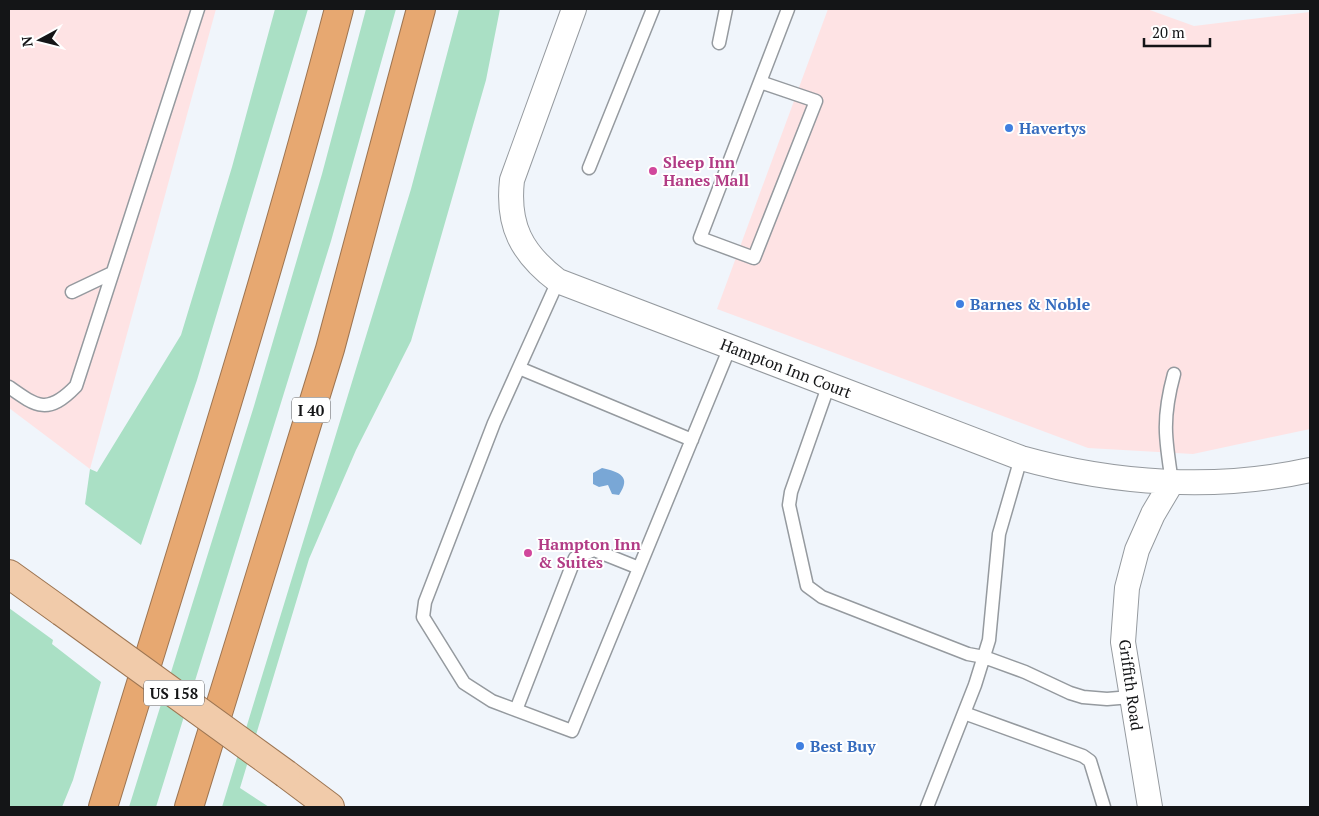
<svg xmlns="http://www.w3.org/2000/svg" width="1319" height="816" viewBox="0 0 1319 816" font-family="'PT Serif',serif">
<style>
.commercial{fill:#fee3e4}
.green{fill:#aae0c5}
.water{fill:#79a7d6}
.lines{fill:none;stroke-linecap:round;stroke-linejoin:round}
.lane-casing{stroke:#959a9f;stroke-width:15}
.street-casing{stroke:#959a9f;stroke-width:26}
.primary-casing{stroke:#9d7552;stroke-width:30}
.highway-casing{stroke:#9d7552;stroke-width:30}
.lane{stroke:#fff;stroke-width:12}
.street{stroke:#fff;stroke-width:24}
.primary{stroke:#f1cbaa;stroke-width:28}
.highway{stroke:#e7a871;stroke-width:28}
.primary-bridge-casing{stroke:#9d7552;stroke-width:30;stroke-linecap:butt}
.primary-bridge{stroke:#f1cbaa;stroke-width:28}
.shop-dot{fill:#3f7fe0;stroke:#fff;stroke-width:2}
.hotel-dot{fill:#d1479c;stroke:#fff;stroke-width:2}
.labels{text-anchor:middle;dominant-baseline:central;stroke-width:4;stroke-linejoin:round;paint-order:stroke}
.shield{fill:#fff;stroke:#5a5b5d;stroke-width:1}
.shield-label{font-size:15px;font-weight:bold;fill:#141517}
.shop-label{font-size:16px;font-weight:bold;fill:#366cbe;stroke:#fff;text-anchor:start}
.hotel-label{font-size:16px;font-weight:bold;fill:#b23c85;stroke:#fff;text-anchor:start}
.street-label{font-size:16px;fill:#141517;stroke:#fff}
</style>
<rect width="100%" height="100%" fill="#f0f5fb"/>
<!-- commercial -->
<path class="commercial" d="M 9,9 L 216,9 L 90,469 L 9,408 Z
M 828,9 L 1147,9 L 1194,26 L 1310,12 L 1310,429 L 1193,454 L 1088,448 L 717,309 Z"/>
<!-- green -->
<path class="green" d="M 275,9 L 308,9 L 197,380 L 141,545 L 85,504 L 90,469 L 97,472 L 181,335 L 232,167 Z
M 366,9 L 396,9 L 331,241 L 156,807 L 129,807 L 254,406 L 322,174 Z
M 459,9 L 500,9 L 486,80 L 411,341 L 356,450 L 309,559 L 240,788 L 269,807 L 222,807 L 411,189 Z
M 9,608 L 53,640 L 52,644 L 101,682 L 73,780 L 62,807 L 9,807 Z"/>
<!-- water -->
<path class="water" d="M 602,468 C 619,472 632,476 619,495 L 612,494 L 608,485 L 599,487 L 593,484 L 593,473 Z"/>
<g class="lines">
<!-- lane casing -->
<g class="lane-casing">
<path id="lane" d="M 719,43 L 726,9
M 760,82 L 816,101 L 754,258 L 700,238 L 788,9
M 589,168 L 653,9
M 558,281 L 494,423 L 425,602 L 423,617 L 464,683 L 492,701 L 572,731 L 730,347
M 72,292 L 112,273
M 519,368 L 692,440
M 829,384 L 791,492 L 789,505 L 807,586 L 822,597 L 968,654 L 984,657 L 1025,672 L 1070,693 L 1083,697 L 1107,699 L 1131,697
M 9,387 C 37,407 48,415 76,386 L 198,9
M 1172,482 C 1165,438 1162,418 1174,374
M 516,710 L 575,558 L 594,550 L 639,568
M 964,713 L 1083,756 L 1090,761 L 1104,807
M 927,807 L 975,685 L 989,640 L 999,534 L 1021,458"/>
</g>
<!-- street casing -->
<g class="street-casing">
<path id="street" d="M 574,9 L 512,180 C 507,225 521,253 558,281 L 1021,458 C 1114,484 1216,491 1310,470
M 1150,807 L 1123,642 L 1127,588 L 1137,550 L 1153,514 L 1172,482"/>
</g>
<!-- primary casing -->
<g class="primary-casing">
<path id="primary" d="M 9,574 L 62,612
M 286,774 L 330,807"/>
</g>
<!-- highway casing -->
<g class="highway-casing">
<path id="highway" d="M 103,807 C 184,542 269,277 339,9
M 189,807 L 330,349 L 421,9"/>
</g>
<!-- lane -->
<use href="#lane" class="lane"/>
<!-- street -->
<use href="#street" class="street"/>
<!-- primary -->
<use href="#primary" class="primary"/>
<!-- highway -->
<use href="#highway" class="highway"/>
<!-- primary-bridge casing -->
<g class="primary-bridge-casing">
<path id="primary-bridge" d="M 62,612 L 286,774"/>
</g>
<!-- primary-bridge -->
<use href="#primary-bridge" class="primary-bridge"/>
</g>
<!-- markers -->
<g class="shop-dot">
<circle cx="1009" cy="128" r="5"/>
<circle cx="960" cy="304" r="5"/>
<circle cx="800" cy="746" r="5"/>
</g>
<g class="hotel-dot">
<circle cx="653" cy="171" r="5"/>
<circle cx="528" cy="553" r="5"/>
</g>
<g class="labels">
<!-- shield labels -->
<g class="shield">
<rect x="292" y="397.5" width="38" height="25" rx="4"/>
<rect x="144" y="680.5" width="60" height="25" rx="4"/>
</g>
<g class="shield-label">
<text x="311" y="410">I 40</text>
<text x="174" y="693">US 158</text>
</g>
<!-- shop labels -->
<g class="shop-label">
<text x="1019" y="128">Havertys</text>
<text x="970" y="304">Barnes &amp; Noble</text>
<text x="810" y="746">Best Buy</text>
</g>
<!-- hotel labels -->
<g class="hotel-label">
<text x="663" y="162">Sleep Inn<tspan x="663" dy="18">Hanes Mall</tspan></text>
<text x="538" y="544">Hampton Inn<tspan x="538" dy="18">&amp; Suites</tspan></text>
</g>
<!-- street labels -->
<g class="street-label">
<text transform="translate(786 368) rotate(21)">Hampton Inn Court</text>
<text transform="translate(1131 685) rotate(82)">Griffith Road</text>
</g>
</g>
<!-- border -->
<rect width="1319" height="816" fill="none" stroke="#141517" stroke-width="20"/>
<!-- north arrow -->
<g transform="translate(40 40) rotate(263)" stroke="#ffffff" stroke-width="4" paint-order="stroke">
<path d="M0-4L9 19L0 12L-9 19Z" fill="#141517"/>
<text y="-8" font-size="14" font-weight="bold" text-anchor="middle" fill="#141517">N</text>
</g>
<!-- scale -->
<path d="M1144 38v8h66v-8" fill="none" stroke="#141517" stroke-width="2.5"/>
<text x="1152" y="38" font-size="15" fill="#141517" stroke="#ffffff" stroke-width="4" paint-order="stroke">20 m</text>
</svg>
